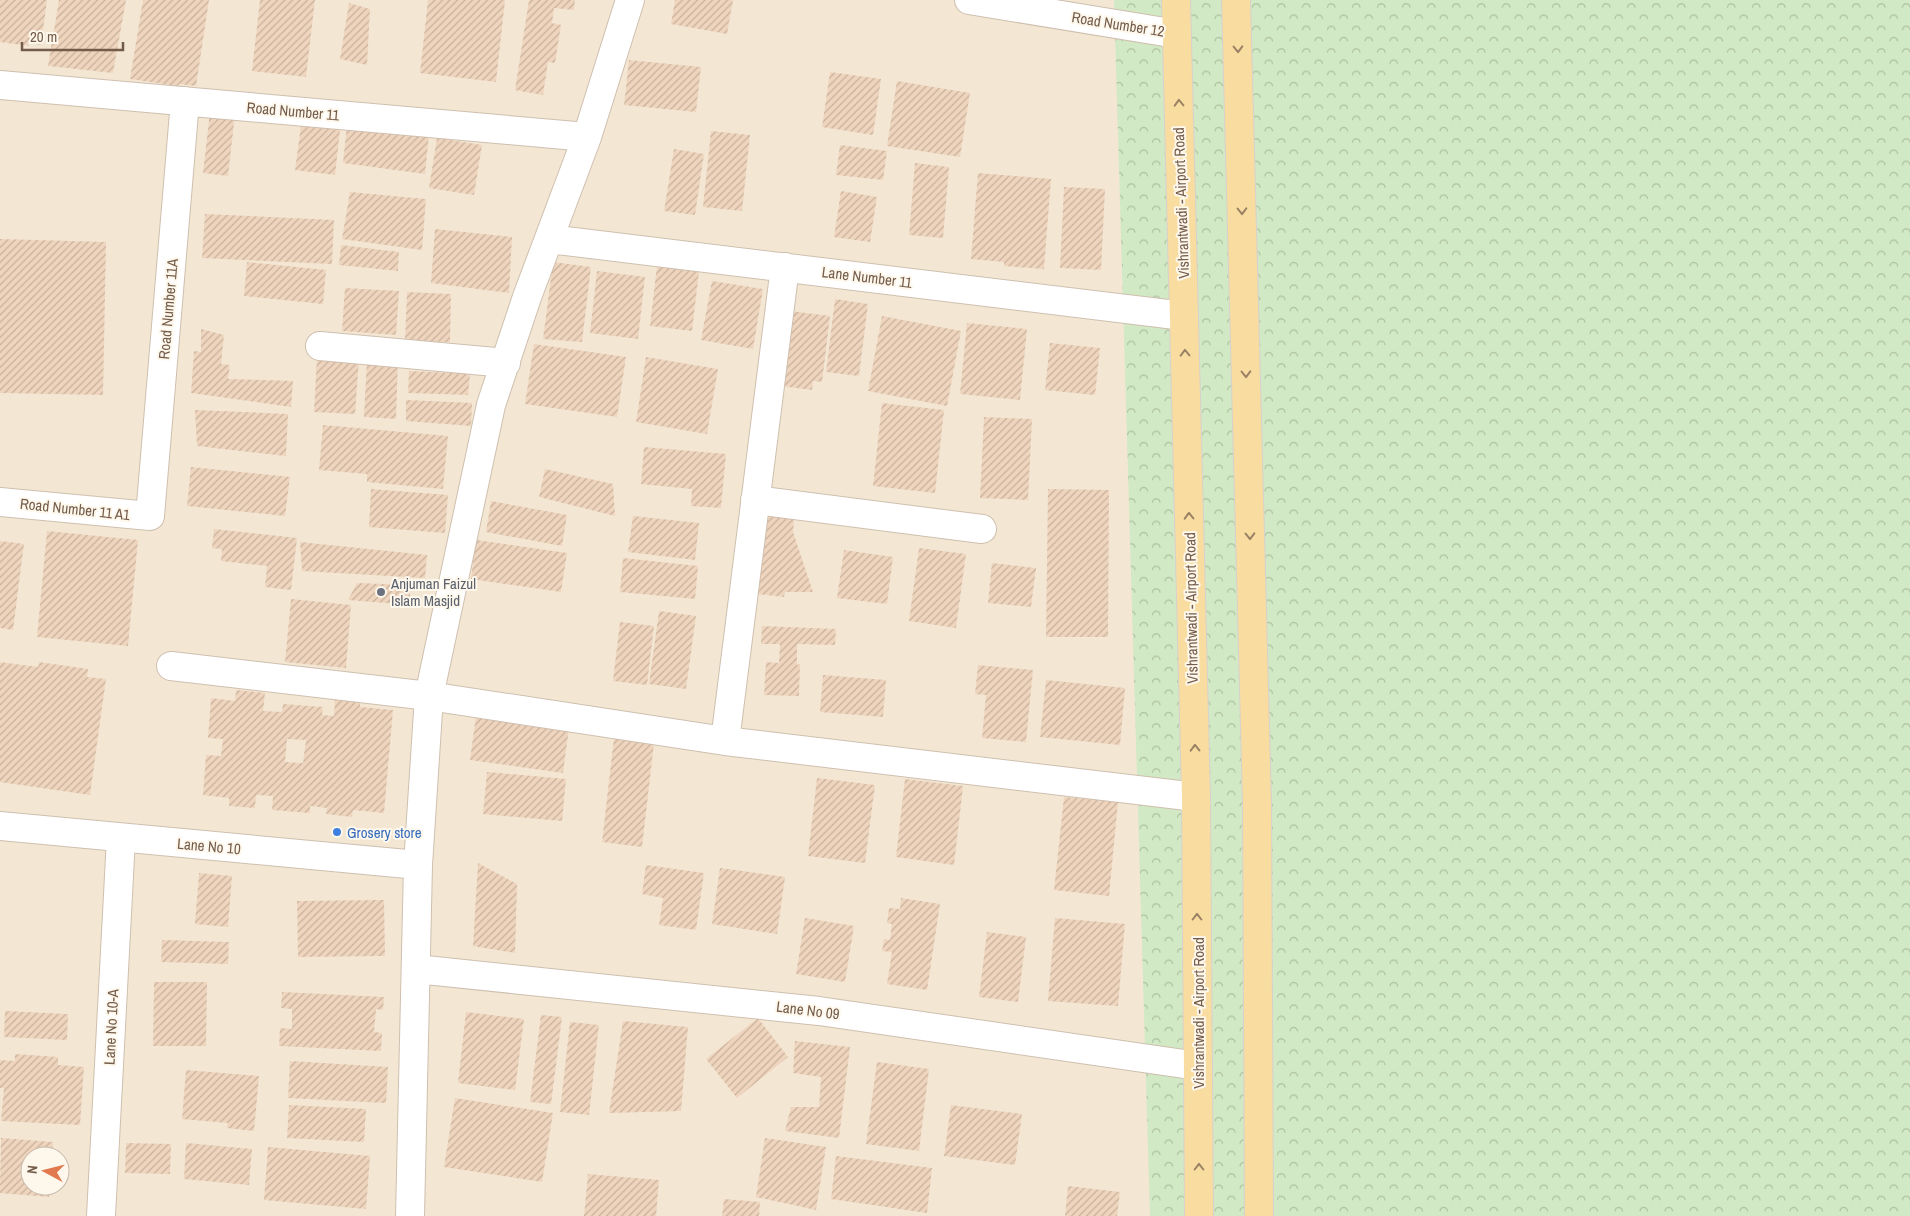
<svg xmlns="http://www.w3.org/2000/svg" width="1910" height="1216" viewBox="0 0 1910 1216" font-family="'Archivo Narrow',sans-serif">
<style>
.residential{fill:#f3e7d4;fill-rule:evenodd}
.forest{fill:url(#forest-crowns)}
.building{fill:url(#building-hatch);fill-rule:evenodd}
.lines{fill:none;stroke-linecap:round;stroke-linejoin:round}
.minor-casing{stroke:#cfbfaf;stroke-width:30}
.primary-casing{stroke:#d8d1cd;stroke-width:30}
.minor{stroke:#fff;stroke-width:28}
.primary{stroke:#f8dca0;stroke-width:28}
.oneway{stroke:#9c8264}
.worship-dot{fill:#6b7280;stroke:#fef8ec;stroke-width:2}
.shop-dot{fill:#3f7fe0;stroke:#fef8ec;stroke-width:2}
.labels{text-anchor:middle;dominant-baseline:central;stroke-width:4;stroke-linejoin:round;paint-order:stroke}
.street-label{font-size:15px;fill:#745c4b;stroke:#fef8ec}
.worship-label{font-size:15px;fill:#5b616d;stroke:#fef8ec;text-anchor:start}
.shop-label{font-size:15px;fill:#366cbe;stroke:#fef8ec;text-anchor:start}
</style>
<defs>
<pattern id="forest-crowns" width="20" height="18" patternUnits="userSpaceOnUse" patternTransform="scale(1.25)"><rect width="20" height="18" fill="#d1e9c4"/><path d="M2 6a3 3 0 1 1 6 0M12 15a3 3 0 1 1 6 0" fill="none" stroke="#aec0a1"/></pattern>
<pattern id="building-hatch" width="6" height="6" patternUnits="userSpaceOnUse" patternTransform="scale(1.25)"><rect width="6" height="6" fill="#f0d5be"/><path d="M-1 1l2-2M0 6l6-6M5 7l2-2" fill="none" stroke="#c7b09c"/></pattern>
</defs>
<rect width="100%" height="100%" fill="#fcf4e5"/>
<!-- residential -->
<path class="residential" d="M 0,0 L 1163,0 L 1183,1216 L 0,1216 ZM 30,1156 L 60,1156 L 60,1186 L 30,1186 Z"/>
<!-- forest -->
<path class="forest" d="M 1114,0 L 1910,0 L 1910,1216 L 1150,1216 Z"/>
<!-- building -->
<path class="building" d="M 0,0 L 47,0 L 41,45 L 29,43 L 29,46 L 0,42 Z
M 59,0 L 126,0 L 113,73 L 48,66 Z
M 143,0 L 209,0 L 196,86 L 179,84 L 178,86 L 130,79 Z
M 260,0 L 315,0 L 306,77 L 252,71 Z
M 428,0 L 505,0 L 496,82 L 420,73 Z
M 529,0 L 575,0 L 574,10 L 554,8 L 552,23 L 561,25 L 555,63 L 548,62 L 543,95 L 515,90 Z
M 675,0 L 733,0 L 727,34 L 671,24 Z
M 349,3 L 370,9 L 367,65 L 340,59 Z
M 629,60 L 701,67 L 696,112 L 624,105 Z
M 830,72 L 881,79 L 873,135 L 822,127 Z
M 897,81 L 970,93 L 960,157 L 887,146 Z
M 210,112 L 235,114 L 228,176 L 203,173 Z
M 347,125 L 429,135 L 425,174 L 343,163 Z
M 301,126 L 340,130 L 335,175 L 295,170 Z
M 711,131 L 750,135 L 742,211 L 703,207 Z
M 437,138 L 482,145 L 474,195 L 429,188 Z
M 840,145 L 887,151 L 883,180 L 836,175 Z
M 674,149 L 704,154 L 695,215 L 664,211 Z
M 915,163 L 949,167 L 943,238 L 909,235 Z
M 978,173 L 1051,179 L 1044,269 L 1004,266 L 1004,262 L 971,259 Z
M 1064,187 L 1105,189 L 1101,270 L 1060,268 Z
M 841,191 L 877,197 L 870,242 L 834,237 Z
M 350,192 L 426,199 L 422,250 L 342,239 Z
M 205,214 L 334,220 L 332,264 L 202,258 Z
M 435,229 L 512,237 L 509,293 L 431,283 Z
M 0,239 L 106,242 L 103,395 L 0,393 Z
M 341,245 L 399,252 L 398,271 L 339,265 Z
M 247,262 L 326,270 L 323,304 L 244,296 Z
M 553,262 L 591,267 L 582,342 L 543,339 Z
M 657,266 L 699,271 L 692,331 L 650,326 Z
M 597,271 L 645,277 L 638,339 L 590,333 Z
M 712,281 L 763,289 L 753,349 L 701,340 Z
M 345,288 L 399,291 L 396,335 L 342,331 Z
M 407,292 L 451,294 L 450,342 L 405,341 Z
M 835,299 L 868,304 L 859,376 L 826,372 Z
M 790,311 L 830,316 L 822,382 L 813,381 L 812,390 L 781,386 Z
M 882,316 L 961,331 L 947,406 L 868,391 Z
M 967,323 L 1027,329 L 1020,400 L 960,394 Z
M 201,329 L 224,335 L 221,364 L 230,365 L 228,379 L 293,381 L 291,407 L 191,393 L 194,351 L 201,352 Z
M 1050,343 L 1100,348 L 1095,395 L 1045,390 Z
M 534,344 L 626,357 L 617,417 L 525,404 Z
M 317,357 L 359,359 L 355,414 L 314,412 Z
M 646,357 L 718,369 L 707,434 L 636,422 Z
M 367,358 L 398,360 L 396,419 L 364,417 Z
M 409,371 L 470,374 L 468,395 L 408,393 Z
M 406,400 L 472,403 L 471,426 L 406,421 Z
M 882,403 L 944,410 L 935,493 L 873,486 Z
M 195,410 L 288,414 L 286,456 L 197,446 Z
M 984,417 L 1032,419 L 1028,500 L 980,498 Z
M 323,425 L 448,436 L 443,489 L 367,482 L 367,474 L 319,470 Z
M 644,447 L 726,454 L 721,508 L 691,506 L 692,489 L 641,484 Z
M 191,467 L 290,477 L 285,516 L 187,506 Z
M 545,469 L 613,484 L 615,516 L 539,497 Z
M 371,489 L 448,495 L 445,533 L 369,527 Z
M 1048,489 L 1109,490 L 1108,637 L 1046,637 Z
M 491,501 L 567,515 L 562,546 L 486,532 Z
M 633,516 L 699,523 L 695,560 L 628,552 Z
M 768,516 L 794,519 L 793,532 L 813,592 L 785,592 L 784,597 L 757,594 L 758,539 L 765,540 Z
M 214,529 L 297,538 L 291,590 L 265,587 L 267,566 L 221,561 L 222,549 L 212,548 Z
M 47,531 L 138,540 L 128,646 L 37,637 Z
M 476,540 L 567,553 L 561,592 L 471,579 Z
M 0,541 L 24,544 L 13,630 L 0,628 Z
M 300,542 L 427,555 L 425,578 L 302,571 Z
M 919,548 L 966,554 L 956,628 L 909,621 Z
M 844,550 L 893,557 L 887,604 L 837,598 Z
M 623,558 L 698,566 L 695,599 L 620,592 Z
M 992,563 L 1036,568 L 1031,607 L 988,603 Z
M 357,583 L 409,585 L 411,605 L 348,600 Z
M 291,599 L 351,605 L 346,668 L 285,662 Z
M 659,611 L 696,616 L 686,689 L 649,684 Z
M 620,622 L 654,626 L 647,685 L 613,681 Z
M 762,626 L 836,629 L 835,645 L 797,644 L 797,665 L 800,664 L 799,696 L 764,695 L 766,662 L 779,663 L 780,644 L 761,644 Z
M 0,662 L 38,667 L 39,662 L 88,669 L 87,677 L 106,679 L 90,795 L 0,782 Z
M 978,665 L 1033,670 L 1026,742 L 982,738 L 986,695 L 975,694 Z
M 823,675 L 886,680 L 883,717 L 820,712 Z
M 1046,680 L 1125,688 L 1120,745 L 1040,737 Z
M 236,690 L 265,693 L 263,711 L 282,712 L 283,704 L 323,707 L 322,715 L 334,716 L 335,697 L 360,699 L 360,707 L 393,710 L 384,813 L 353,810 L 352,817 L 326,814 L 327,808 L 310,806 L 310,813 L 272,810 L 273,796 L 256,795 L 255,808 L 229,806 L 229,798 L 203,795 L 206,755 L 221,756 L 223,739 L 208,738 L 211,698 L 235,701 ZM 287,739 L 306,740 L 303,763 L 285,762 Z
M 476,716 L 569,728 L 563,773 L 470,760 Z
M 614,738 L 654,743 L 642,847 L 602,842 Z
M 487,772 L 566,779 L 562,821 L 483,814 Z
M 817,778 L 875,785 L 865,863 L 808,856 Z
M 905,779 L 963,786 L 954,865 L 896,857 Z
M 1064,797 L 1118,802 L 1109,896 L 1054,890 Z
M 478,863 L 517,884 L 515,953 L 473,946 Z
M 646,865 L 704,873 L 696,930 L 659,925 L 663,898 L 642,894 Z
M 720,868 L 785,877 L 777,934 L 712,924 Z
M 199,873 L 232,876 L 228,927 L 195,924 Z
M 901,898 L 940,904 L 927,990 L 887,984 L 892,952 L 882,951 L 884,939 L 890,940 L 892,924 L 887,923 L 889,908 L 900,909 Z
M 384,900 L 385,956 L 298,957 L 297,901 Z
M 805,918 L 854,926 L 845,982 L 796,974 Z
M 1055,918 L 1125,924 L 1118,1006 L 1048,1001 Z
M 987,932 L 1026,937 L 1018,1002 L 979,997 Z
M 162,940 L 229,942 L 228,964 L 161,962 Z
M 154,982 L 207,982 L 206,1046 L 153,1046 Z
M 282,992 L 384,997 L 383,1010 L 376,1009 L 374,1032 L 382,1033 L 381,1051 L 279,1046 L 280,1028 L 292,1029 L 292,1009 L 281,1008 Z
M 5,1011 L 68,1014 L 67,1040 L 4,1037 Z
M 466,1012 L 524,1019 L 515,1090 L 458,1083 Z
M 541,1015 L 562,1017 L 551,1104 L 530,1102 Z
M 758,1018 L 788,1057 L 737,1098 L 706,1059 Z
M 623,1021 L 688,1027 L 681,1111 L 609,1113 Z
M 570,1022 L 599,1025 L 589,1115 L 560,1112 Z
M 795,1041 L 850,1047 L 839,1138 L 785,1131 L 791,1107 L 819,1107 L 821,1077 L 793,1073 Z
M 15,1054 L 58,1057 L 58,1065 L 84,1067 L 80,1125 L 1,1121 L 4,1088 L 0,1088 L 0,1060 L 15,1061 Z
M 290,1061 L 388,1067 L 386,1103 L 288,1098 Z
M 877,1062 L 929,1069 L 919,1151 L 866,1144 Z
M 186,1070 L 259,1076 L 254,1131 L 227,1128 L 228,1123 L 182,1119 Z
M 455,1098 L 553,1113 L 542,1182 L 444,1167 Z
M 289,1105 L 366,1109 L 364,1142 L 287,1138 Z
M 951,1105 L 1022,1114 L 1015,1165 L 944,1156 Z
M 1,1138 L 53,1142 L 52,1156 L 30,1156 L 30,1186 L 50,1186 L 49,1197 L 0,1193 Z
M 765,1138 L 826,1147 L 816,1210 L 756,1197 Z
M 126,1143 L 171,1144 L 170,1174 L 125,1173 Z
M 186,1143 L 252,1149 L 249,1185 L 184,1179 Z
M 268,1147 L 370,1156 L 366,1209 L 264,1200 Z
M 836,1156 L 932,1168 L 927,1213 L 831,1199 Z
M 588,1174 L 659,1180 L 656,1216 L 584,1216 Z
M 1068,1186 L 1120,1192 L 1117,1216 L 1065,1216 Z
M 724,1199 L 760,1202 L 759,1216 L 722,1216 Z"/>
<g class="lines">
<!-- minor casing -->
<g class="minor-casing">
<path id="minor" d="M 969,0 L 1177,34
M 0,85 L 587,137
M 549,239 L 1184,316
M 320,346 L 506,363
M 755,500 L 982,529
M 0,502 L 150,516 L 185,101
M 171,666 L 429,696 L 725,741 L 1196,797
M 725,741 L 785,267
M 0,826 L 418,865
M 416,969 L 819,1011 L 1198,1066
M 101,1216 L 121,838
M 410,1216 L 418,865 L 429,696 L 491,405 L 527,297 L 587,137 L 630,0"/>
</g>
<!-- primary casing -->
<g class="primary-casing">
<path id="primary" d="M 1176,0 L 1196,797 L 1199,1216
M 1236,0 L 1257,803 L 1259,1216"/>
</g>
<!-- minor -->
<use href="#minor" class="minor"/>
<!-- primary -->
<use href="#primary" class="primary"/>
</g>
<!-- one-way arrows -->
<defs><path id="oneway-chevron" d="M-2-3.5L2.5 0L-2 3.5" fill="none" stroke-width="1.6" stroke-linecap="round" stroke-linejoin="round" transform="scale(1.25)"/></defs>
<g class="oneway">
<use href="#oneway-chevron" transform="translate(1238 49) rotate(89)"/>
<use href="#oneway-chevron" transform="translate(1179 103) rotate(-92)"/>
<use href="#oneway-chevron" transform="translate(1242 211) rotate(89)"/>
<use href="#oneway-chevron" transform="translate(1185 353) rotate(-91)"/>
<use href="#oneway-chevron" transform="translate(1246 374) rotate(89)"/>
<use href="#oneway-chevron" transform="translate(1189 516) rotate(-91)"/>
<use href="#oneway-chevron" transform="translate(1250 536) rotate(89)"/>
<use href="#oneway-chevron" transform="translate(1195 748) rotate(-91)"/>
<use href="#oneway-chevron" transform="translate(1197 917) rotate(-90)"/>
<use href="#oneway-chevron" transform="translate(1199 1167) rotate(-90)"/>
</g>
<!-- markers -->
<circle class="worship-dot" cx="381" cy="592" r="5"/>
<circle class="shop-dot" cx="337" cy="832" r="5"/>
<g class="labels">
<!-- street labels -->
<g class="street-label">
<text transform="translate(1118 24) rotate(9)">Road Number 12</text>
<text transform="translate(293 111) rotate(5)">Road Number 11</text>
<text transform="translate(1181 203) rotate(-92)">Vishrantwadi - Airport Road</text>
<text transform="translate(867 277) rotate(7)">Lane Number 11</text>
<text transform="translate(168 309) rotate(-85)">Road Number 11A</text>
<text transform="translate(75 509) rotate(6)">Road Number 11 A1</text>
<text transform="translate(1191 608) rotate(-91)">Vishrantwadi - Airport Road</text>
<text transform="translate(209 846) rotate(5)">Lane No 10</text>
<text transform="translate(808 1010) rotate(7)">Lane No 09</text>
<text transform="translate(1198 1013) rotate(-90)">Vishrantwadi - Airport Road</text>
<text transform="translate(111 1027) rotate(-87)">Lane No 10-A</text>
</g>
<!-- worship labels -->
<g class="worship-label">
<text x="391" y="583">Anjuman Faizul<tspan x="391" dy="17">Islam Masjid</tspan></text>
</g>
<!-- shop labels -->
<g class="shop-label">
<text x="347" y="832">Grosery store</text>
</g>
</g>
<!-- north arrow -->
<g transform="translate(45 1171) rotate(277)"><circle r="24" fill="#fef8ec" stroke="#c7baac"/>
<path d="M0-4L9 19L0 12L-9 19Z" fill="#e2784e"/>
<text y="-8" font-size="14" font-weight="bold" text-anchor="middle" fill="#745c4b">N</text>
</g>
<!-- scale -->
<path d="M22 42v8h101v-8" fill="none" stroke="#745c4b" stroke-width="2.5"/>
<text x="30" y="42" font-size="15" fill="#745c4b" stroke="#fef8ec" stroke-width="4" paint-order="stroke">20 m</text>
</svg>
